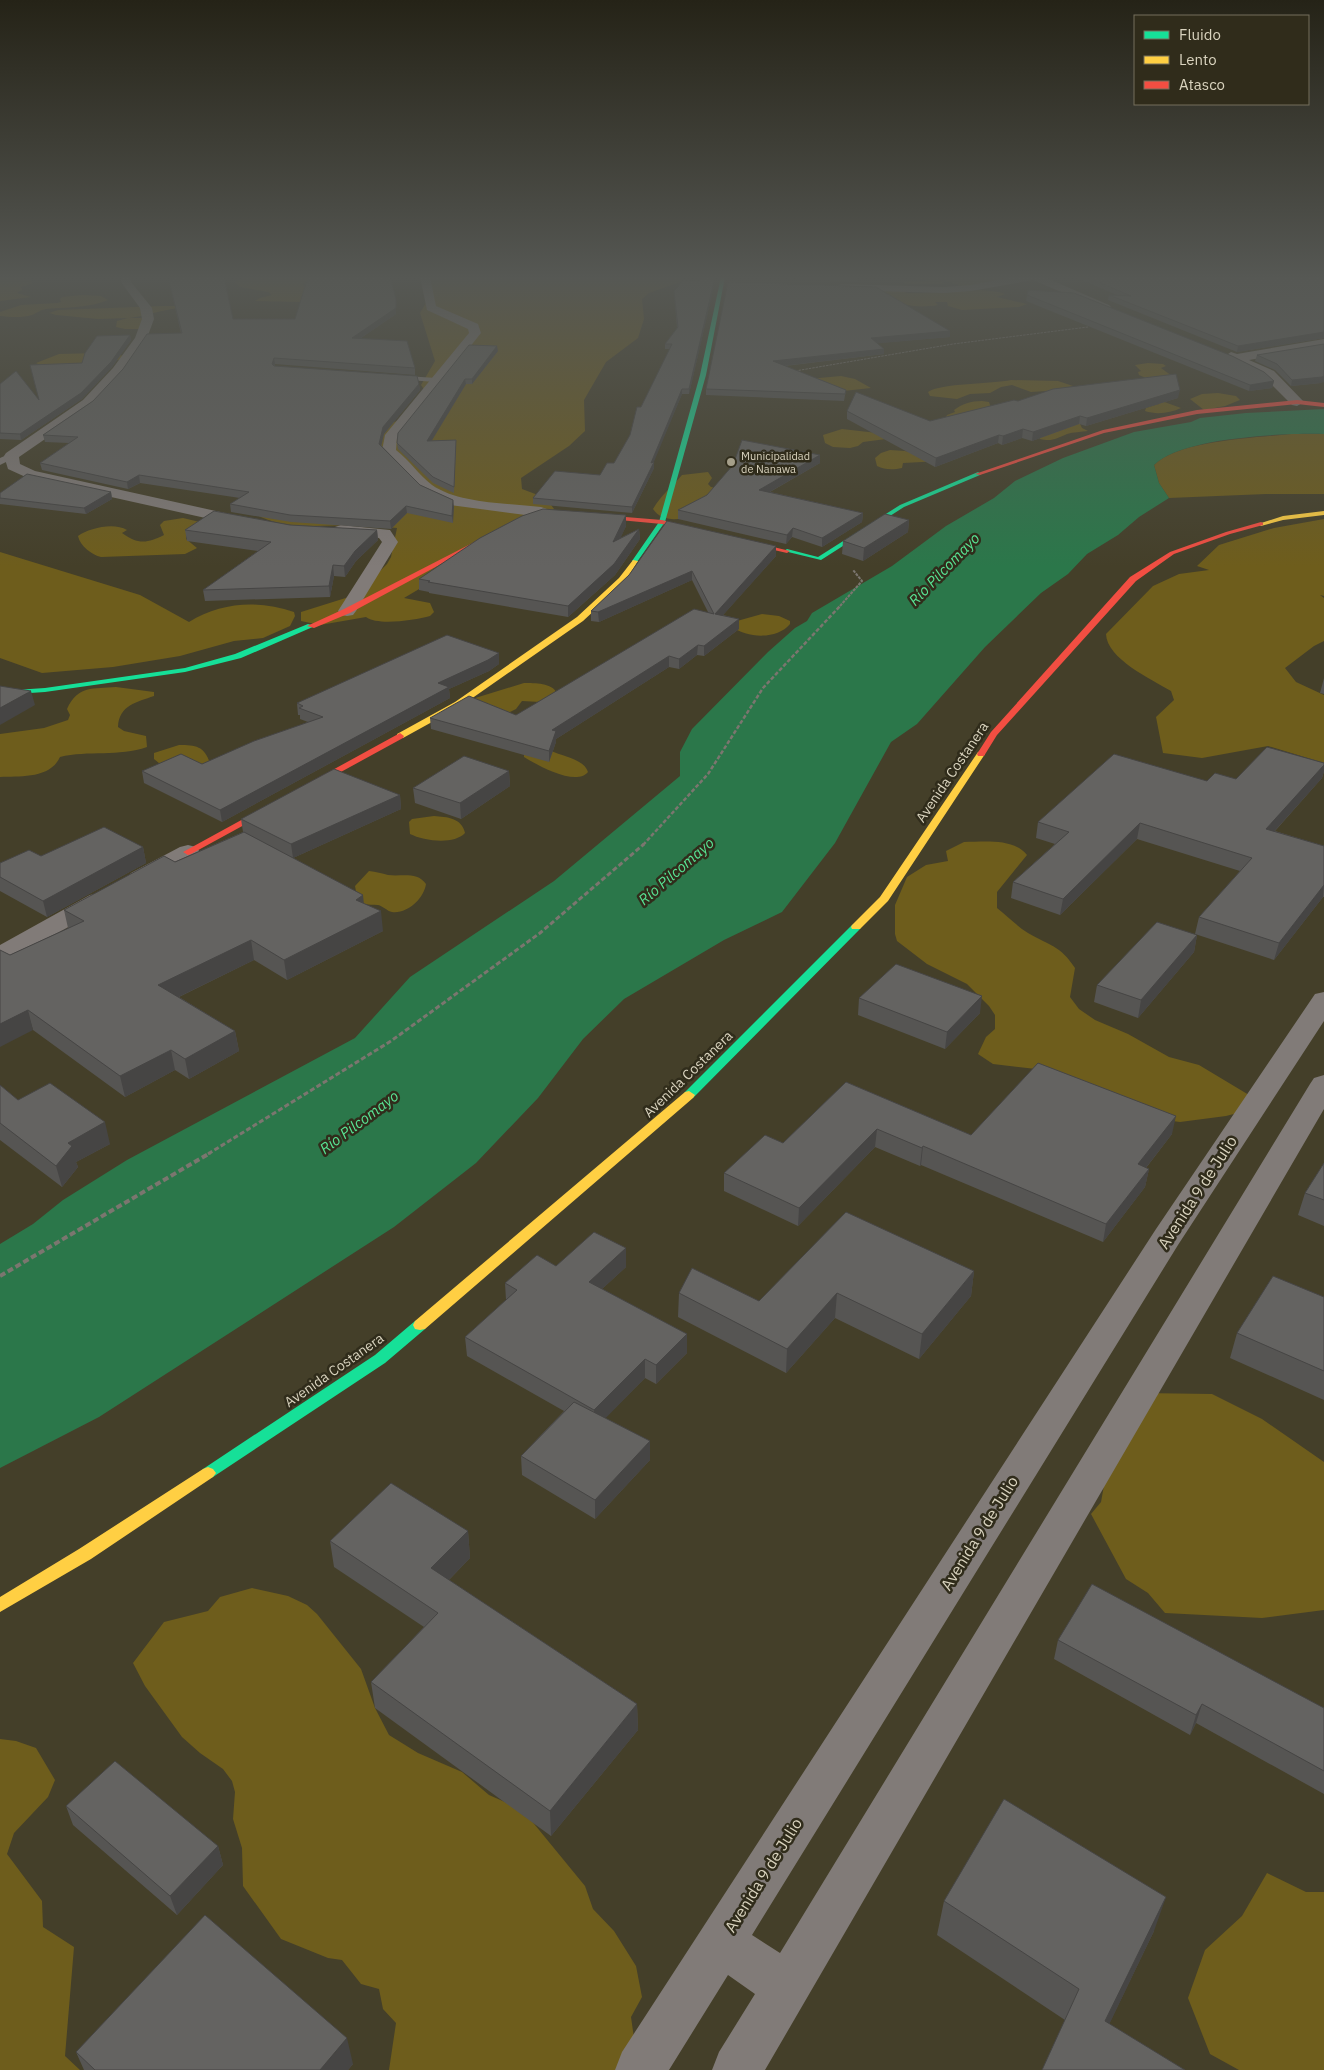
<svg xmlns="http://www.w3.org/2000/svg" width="1324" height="2070" viewBox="0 0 1324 2070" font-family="'IBM Plex Sans',sans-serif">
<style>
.green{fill:#6e5d1c}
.water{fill:#2b774a}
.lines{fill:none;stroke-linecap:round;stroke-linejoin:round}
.path-far4{stroke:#7b766f;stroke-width:1;stroke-dasharray:2.5 1;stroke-linecap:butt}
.path-far3{stroke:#7b766f;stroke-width:2;stroke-dasharray:3 1;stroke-linecap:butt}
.path-far2{stroke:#7b766f;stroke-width:2.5;stroke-dasharray:4 2;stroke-linecap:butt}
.path-far1{stroke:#7b766f;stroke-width:3;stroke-dasharray:5 2.5;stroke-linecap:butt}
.path{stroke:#7b766f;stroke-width:4;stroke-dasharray:6 3;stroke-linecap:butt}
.lane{fill:#817b78;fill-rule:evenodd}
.street{fill:#817b78;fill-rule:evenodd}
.fast{fill:#16e098;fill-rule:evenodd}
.slow{fill:#ffcf43;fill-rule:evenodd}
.jam{fill:#f24e42;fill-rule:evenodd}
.wall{fill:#565553}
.shaded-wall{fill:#464544}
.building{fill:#646361;stroke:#464544}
.poi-dot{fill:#a59f8a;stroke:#302c1b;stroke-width:2}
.labels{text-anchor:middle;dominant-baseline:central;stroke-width:5;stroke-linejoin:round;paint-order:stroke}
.far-poi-label{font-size:11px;fill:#d9d3be;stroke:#302c1b;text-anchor:start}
.street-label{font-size:14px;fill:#d9d3be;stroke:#302c1b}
.water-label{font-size:15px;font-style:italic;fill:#58e494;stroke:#302c1b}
.near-street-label{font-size:16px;fill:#d9d3be;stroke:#302c1b}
</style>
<rect width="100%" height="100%" fill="#443f29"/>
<!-- green -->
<path class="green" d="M 0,277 L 19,277 L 32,281 L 31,284 L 21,287 L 22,290 L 17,293 L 31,297 L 0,301 Z
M 244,277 L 355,277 L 331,282 L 307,281 L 302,284 L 305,286 L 303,302 L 255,301 L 260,298 L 272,295 L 268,292 L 240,287 L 235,282 Z
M 427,277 L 682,277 L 680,282 L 649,293 L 642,299 L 644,319 L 638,338 L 606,362 L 584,400 L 585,431 L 569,446 L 521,478 L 522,489 L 546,498 L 554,509 L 404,598 L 430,603 L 434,612 L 430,616 C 415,620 378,626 366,617 L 320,625 L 301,621 L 301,612 L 352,596 L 371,580 L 387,564 L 391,557 L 397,528 C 383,527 369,525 355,525 C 321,525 283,531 253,513 L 384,425 L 407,418 L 434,404 L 421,385 L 435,361 L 420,313 L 433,291 Z
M 904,277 L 1010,277 L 965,287 L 938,278 L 944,284 L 907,284 L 903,282 L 930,281 Z
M 897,288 L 907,293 L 920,293 L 981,290 L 999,292 L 1005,294 L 997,297 L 1027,304 L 1019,307 L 962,310 L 948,306 L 947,302 L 935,302 L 938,305 C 908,310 892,301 866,289 Z
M 82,295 L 101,296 L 108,300 C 90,308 66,307 46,309 C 40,310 37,313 32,315 C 23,318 9,317 0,316 L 0,312 L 21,305 L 57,303 L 61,302 L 60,299 L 62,297 Z
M 163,306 L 178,306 L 178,308 C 161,310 146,316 129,318 L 143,318 L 139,329 L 125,329 L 116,327 L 117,321 L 128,318 L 98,319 L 56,315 L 49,313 L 58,310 Z
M 99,353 L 127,356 L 125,359 L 93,363 L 42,366 L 36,363 L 59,354 Z
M 1148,363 L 1163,364 L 1166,366 L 1161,368 L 1172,376 L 1148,379 L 1139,375 L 1138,372 L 1141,371 L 1135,365 Z
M 841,376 L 855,379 L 871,388 L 834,392 L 808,379 Z
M 1011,380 L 1058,381 L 1073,386 L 1067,388 L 1086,388 L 1099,383 L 1112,383 L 1181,408 C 1170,413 1157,415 1145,411 L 1146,408 L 1159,404 L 1046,391 L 1031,392 L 1012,385 L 1001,387 L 990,393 L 970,394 L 957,399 L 930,396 L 928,392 C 940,383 993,384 1011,380 Z
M 1218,393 L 1236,396 L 1240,400 L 1225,406 L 1204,410 L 1190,399 L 1202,394 Z
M 982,401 L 989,402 L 991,408 L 1080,424 L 1082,428 L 1088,431 C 1081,432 1073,432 1067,434 C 1057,438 1052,442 1040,439 L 1039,435 L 945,419 L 947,415 L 955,412 L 954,410 C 962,404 971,401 982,401 Z
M 842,429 L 886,434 L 886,439 L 863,442 L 858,446 L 850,448 L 833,447 L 825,443 L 823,435 Z
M 1291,434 L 1324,434 L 1324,494 L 1266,494 L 1169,498 L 1159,483 L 1154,465 C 1179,440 1255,438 1291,434 Z
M 890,450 L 905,451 L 941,461 L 903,463 L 902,468 C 893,470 885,470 877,466 L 875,458 L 881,453 Z
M 708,472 L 712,478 L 708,484 L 711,487 L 720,489 C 713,495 698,514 690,516 C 677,521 661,521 653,509 C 661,495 672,487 682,475 Z
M 183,518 L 204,523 C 197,529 190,530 186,535 L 186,539 L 197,548 L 185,554 L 101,557 C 92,555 80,546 78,536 C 89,528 114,522 127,530 L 122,533 C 138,545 148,543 164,535 L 160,525 L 164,521 Z
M 1324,519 L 1324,596 L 1320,595 L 1324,598 L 1324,641 L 1314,646 L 1285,668 L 1296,682 L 1324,695 L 1324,763 L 1268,746 L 1202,758 L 1163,753 L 1156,717 L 1174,700 L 1171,691 C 1151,679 1107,659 1106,634 L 1153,586 L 1179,574 L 1209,570 L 1197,566 L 1219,545 L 1274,528 Z
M 0,552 L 140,595 L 189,622 C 221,602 259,600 294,612 L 295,616 L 290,626 L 263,638 L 234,641 L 180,656 L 113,667 L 42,673 L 0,658 Z
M 762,614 L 779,616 L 790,621 L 790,624 C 777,640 747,638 732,627 L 737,621 Z
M 524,683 C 535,683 552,683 557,693 L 540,702 L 522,701 L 516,709 L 506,714 L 472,699 Z
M 116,687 L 154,692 L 154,696 C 137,702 119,705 118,727 L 124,731 L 146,736 L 147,747 C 119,757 88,750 60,757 C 50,779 20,776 0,777 L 0,734 L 44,728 L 68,720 L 70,715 L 67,709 C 78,685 93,689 116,687 Z
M 179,745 C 196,745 204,746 210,763 L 202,769 L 165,768 L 154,759 L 154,753 Z
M 551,751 C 562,756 584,759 588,772 C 576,787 537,765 524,757 L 524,754 Z
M 434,816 C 447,817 462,818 465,833 C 454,845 424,841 410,834 L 409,822 L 412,819 Z
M 964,842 C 985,842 1013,838 1027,855 L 997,892 L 997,908 C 1007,916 1017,926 1028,933 C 1050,946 1060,945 1075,968 L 1070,997 L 1079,1009 L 1095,1020 L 1128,1034 L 1169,1057 L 1199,1065 L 1249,1095 L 1249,1110 L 1226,1116 L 1180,1122 L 1150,1118 L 1036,1069 L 993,1064 L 978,1054 L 986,1037 L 995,1029 L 995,1015 L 989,1006 L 967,984 L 927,964 L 897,941 L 895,934 L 895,905 L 907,877 L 926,865 L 948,861 L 946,851 Z
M 369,871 C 376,872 382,873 388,875 C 401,877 417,871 426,884 C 424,898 408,914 392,912 C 387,911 383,906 378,905 C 370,904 365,906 358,902 L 355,886 Z
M 1140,1393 L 1212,1394 L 1262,1419 L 1324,1462 L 1324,1610 L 1262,1618 L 1165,1613 L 1148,1593 L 1126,1579 L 1091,1514 L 1101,1502 L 1117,1414 Z
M 252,1588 L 288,1596 L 307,1605 L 317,1614 L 361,1669 L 375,1708 L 389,1735 L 418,1753 L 462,1772 L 489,1795 L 512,1805 L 526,1814 L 585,1886 L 593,1909 L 614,1931 L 636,1966 L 642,1997 L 631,2017 L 634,2038 L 618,2070 L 389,2070 L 396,2023 L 383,2009 L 379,1989 L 361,1984 L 342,1960 L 328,1958 L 281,1939 L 243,1886 L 242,1848 L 233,1819 L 235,1792 L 232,1781 L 223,1769 L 200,1753 L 182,1737 L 145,1686 L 133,1663 L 164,1622 L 208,1611 L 220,1597 Z
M 0,1739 L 16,1741 L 36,1748 L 55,1780 L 48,1797 L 14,1833 L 7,1854 L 42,1901 L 43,1927 L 74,1947 L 65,2056 L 80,2070 L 0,2070 Z
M 1267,1873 L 1306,1892 L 1324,1892 L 1324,2070 L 1239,2070 L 1210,2054 L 1188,1998 L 1205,1950 L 1242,1916 Z"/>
<!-- water -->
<path class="water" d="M 1324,409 L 1324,434 C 1285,433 1181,437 1154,465 L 1159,483 L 1169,498 L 1139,517 L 1118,535 L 1087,554 L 1068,574 L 1041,593 L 985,647 L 917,724 L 891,742 L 835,843 L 782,912 L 724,940 L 624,999 L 583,1039 L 538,1098 L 476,1163 L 394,1227 L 99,1417 L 0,1468 L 0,1244 L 33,1224 L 63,1200 L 127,1160 L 355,1038 L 410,977 L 554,881 L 680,776 L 680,752 L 692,729 L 768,652 L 795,628 L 807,621 L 812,613 L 892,566 L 946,526 L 994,498 L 1015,481 L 1063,458 L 1134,432 L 1191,422 L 1200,418 L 1246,413 Z"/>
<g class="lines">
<!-- path-far4 -->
<path class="path-far4" d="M 795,371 L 953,344 L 1088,327"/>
<!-- path-far3 -->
<path class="path-far3" d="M 840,606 L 862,581 L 853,570"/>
<!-- path-far2 -->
<path class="path-far2" d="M 643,845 L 708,774 L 763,688 L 841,605"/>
<!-- path-far1 -->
<path class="path-far1" d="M 208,1154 L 391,1041 L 540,933 L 644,844"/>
<!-- path -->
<path class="path" d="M 0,1276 L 210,1153"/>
<!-- lane -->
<path class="lane" d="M 391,375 L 436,378 L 440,380 L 436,382 L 394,379 L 391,379 Z
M 11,453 L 14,454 L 14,458 L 0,465 L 0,458 Z"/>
<!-- street -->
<path class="street" d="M 121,277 L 131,277 L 131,282 L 152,308 L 154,319 L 147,338 L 123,374 L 93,406 L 19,457 L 20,464 L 35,471 L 252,519 L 254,522 L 252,525 L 246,527 L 30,479 L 8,469 L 4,456 L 6,453 L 83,400 L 113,368 L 135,338 L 142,319 L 140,308 L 121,282 Z
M 420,277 L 430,277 L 436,306 L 478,324 L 481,333 L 397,438 L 396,450 C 409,460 419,475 432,485 C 459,504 509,503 541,507 L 547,509 L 549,512 L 547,515 L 541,517 L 450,505 L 422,491 L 382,451 L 385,435 L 469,333 L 468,329 L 427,310 Z
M 1013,277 L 1044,277 L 1109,305 L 1111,307 L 1109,309 L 1101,309 L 1033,280 L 971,291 L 944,293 L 841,290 L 836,287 L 841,284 L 944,287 L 971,285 Z
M 1324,339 L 1324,347 L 1249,360 L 1274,371 L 1304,402 L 1297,406 L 1292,405 L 1264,377 L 1227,359 L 1225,356 L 1231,352 L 1237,354 Z
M 341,525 L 390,530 L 398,542 L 356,611 L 353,615 L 347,616 L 341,615 L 338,611 L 382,542 L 379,538 L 335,533 L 333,530 L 335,527 Z
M 188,845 L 196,847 L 200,852 L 196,857 L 147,883 L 139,885 L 131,883 L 127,878 L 131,873 L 180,847 Z
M 99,893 L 108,895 L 111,900 L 108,905 L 9,960 L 0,963 L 0,945 L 90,895 Z
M 1324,992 L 1324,1021 L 1178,1245 L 752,1935 L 780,1953 L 1310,1084 L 1314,1078 L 1324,1075 L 1324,1109 L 765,2070 L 712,2070 L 719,2052 L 755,1994 L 728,1975 L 669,2070 L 615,2070 L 622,2052 L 1156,1229 L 1315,994 Z"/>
<!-- fast -->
<path class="fast" d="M 721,277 L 725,277 L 706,375 L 665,522 L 637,562 L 633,562 L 632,561 L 659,522 L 700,375 Z
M 978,472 L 981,474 L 980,475 L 904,507 L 821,560 L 784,551 L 787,549 L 818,557 L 900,505 Z
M 308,624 L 315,626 L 241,658 L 185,672 L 45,692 L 0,695 L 0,691 L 45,688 L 185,668 L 235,654 Z
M 856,924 L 860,925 L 861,927 L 860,929 L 693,1098 L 685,1098 L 683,1095 L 685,1092 L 852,925 Z
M 420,1320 L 425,1321 L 427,1325 L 425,1329 L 385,1363 L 213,1477 L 208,1479 L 203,1477 L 200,1473 L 203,1469 L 375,1355 L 415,1321 Z"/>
<!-- slow -->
<path class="slow" d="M 1324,511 L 1324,515 L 1283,520 L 1261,526 L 1258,524 L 1283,516 Z
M 633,560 L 638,561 L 625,582 L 583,621 L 461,706 L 403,738 L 397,738 L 397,734 L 455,702 L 577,617 L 619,578 Z
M 981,751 L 985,754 L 888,901 L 860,929 L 852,929 L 851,927 L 852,925 L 880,897 L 978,752 Z
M 689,1091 L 695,1095 L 693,1098 L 425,1329 L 420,1330 L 415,1329 L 413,1325 L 415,1321 L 685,1092 Z
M 208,1467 L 213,1469 L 216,1473 L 213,1477 L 91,1559 L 0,1612 L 0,1597 L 79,1549 L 203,1469 Z"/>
<!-- jam -->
<path class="jam" d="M 1297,400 L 1324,403 L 1324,407 L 1297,404 L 1197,414 L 1104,433 L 980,475 L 975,474 L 1103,430 L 1197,410 Z
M 589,514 L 662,520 L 790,551 L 787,553 L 662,524 L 587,517 L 587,515 Z
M 1261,522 L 1263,523 L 1263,525 L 1230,534 L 1174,554 L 1136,581 L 997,735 L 984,756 L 978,756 L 977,754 L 991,732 L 1130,577 L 1170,552 L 1226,532 Z
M 490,534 L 495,535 L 350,613 L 314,628 L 307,626 L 344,609 Z
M 400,733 L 404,736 L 403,738 L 191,854 L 188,855 L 183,852 Z"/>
</g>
<!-- wall -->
<path class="wall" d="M 168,277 L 224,277 L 233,319 L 295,319 L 396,299 L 396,314 L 361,338 L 415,368 L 415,375 L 275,364 L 275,366 L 419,384 L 420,390 L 384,434 L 381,445 L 420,485 L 453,500 L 453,523 L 407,513 L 391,529 L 291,522 L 231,512 L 230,504 L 240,498 L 140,483 L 128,489 L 42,470 L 40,463 L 69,443 L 45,442 L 43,435 L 93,401 L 181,333 Z
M 700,277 L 716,277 L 689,394 L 682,394 L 653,462 L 654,468 L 632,513 L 533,504 L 533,498 L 600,475 L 614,463 L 630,435 L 641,407 L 670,349 L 665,349 L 665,344 L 677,328 L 674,291 L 700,281 Z
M 757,277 L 858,277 L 858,282 Z
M 1075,277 L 1324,277 L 1324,338 L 1237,352 L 1108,300 L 1109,295 L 1117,295 Z
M 728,282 L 950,337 L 877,343 L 884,354 L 785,366 L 846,390 L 844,401 L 706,395 L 706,389 Z
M 1027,295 L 1274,381 L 1272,388 L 1249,391 L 1026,301 Z
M 130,335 L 131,340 L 112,367 L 82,399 L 21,440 L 0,439 L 0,384 L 38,400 L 82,363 Z
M 498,351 L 472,384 L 466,384 L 431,441 L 456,440 L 454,493 L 433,483 L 398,449 L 397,443 L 398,433 Z
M 1257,355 L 1321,383 L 1291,386 L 1275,370 L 1255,361 Z
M 1178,398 L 1086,426 L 1079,424 L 1032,441 L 1022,438 L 1002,445 L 998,443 L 935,467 L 847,419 L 847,411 L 930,421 L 1018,401 Z
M 820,455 L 820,463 L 770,492 L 863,513 L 862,522 L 822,547 L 792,537 L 786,544 L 678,519 L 678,510 Z
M 111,492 L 112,499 L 86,514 L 0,504 L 0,493 Z
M 626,515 L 626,526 L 620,538 L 639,529 L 640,539 L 615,575 L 568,617 L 429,593 L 429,592 L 419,590 L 419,579 Z
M 909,520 L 908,532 L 863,561 L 842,554 L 843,541 Z
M 290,525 L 377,530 L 378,540 L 356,561 L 345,577 L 334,576 L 330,597 L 205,601 L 203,590 L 258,551 L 187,541 L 185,530 Z
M 776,556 L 723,615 L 739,619 L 739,629 L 704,656 L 697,655 L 679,669 L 669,667 L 556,739 L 556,742 L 549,762 L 431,729 L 430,718 L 516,715 L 708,612 L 692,580 L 599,622 L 591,621 L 591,611 L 629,575 Z
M 499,653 L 499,664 L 489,671 L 449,689 L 450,698 L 222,822 L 144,783 L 142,771 L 202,764 L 308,722 L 300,719 L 300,715 L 298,715 L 297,703 Z
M 1324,678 L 1324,694 L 1320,693 Z
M 1324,763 L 1324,771 L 1322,778 L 1275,831 L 1324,846 L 1324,897 L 1323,897 L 1274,960 L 1195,934 L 1199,917 L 1240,871 L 1137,839 L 1060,915 L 1011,898 L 1013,882 L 1055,844 L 1036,838 L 1038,822 L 1207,781 L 1236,779 Z
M 509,771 L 510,786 L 461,819 L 415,803 L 413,788 Z
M 400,795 L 401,809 L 293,858 L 364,904 L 383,931 L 287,980 L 254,960 L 179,997 L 235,1031 L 239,1051 L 189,1079 L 175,1070 L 125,1097 L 33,1030 L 10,955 L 68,928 L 64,910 L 243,832 L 241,819 Z
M 143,847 L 146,863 L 47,917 L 0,891 L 0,863 L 41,856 Z
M 1197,935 L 1194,952 L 1138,1018 L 1094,1002 L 1097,985 Z
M 859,998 L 980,1013 L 945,1049 L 858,1015 Z
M 846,1082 L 971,1135 L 1172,1134 L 1146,1168 L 1149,1169 L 1145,1187 L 1103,1242 L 921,1165 L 920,1166 L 875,1147 L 798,1226 L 724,1191 L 724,1173 L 783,1143 Z
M 0,1085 L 18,1100 L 110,1144 L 76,1162 L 78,1167 L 62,1187 L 0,1140 Z
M 1324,1163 L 1324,1226 L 1298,1215 L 1305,1193 Z
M 556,1266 L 626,1267 L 602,1289 L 687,1334 L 687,1353 L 656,1384 L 645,1378 L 605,1418 L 650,1441 L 650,1460 L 595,1519 L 522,1475 L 521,1456 L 564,1411 L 467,1356 L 465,1337 L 506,1300 L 505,1283 Z
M 974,1271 L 971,1296 L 919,1359 L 835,1318 L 786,1373 L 678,1317 L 679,1293 L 759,1301 Z
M 1324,1297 L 1324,1400 L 1230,1358 L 1237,1333 Z
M 468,1531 L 470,1558 L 449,1580 L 637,1704 L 638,1730 L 551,1836 L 375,1708 L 371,1682 L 424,1627 L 334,1567 L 330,1541 Z
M 1058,1640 L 1324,1708 L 1324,1794 L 1196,1723 L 1190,1735 L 1054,1659 Z
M 66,1806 L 218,1846 L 223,1865 L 177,1915 L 73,1825 Z
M 944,1901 L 1154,1931 L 1109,2024 L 1065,2020 L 937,1935 Z
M 76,2052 L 353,2064 L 348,2070 L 84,2070 Z"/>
<!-- shaded-wall -->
<path class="shaded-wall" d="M 715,277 L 716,277 L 689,394 L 689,389 Z
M 396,299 L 396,314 L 352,344 L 352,338 Z
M 950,331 L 950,337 L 871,344 L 871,338 Z
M 1324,332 L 1324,338 L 1237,352 L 1238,346 Z
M 130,335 L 131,340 L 112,367 L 82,399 L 21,440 L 20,434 Z
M 497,346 L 498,351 L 472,384 L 472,379 Z
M 884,349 L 884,354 L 773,367 L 773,361 Z
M 274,358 L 275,364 L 273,370 L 272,364 Z
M 1324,376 L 1324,382 L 1321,383 L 1291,386 L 1292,380 Z
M 465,379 L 466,384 L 428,447 L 427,441 Z
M 1274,381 L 1272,388 L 1249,391 L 1250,385 Z
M 419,384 L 420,390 L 384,434 L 380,451 L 379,444 L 383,427 Z
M 682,389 L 682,394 L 651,469 L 651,463 Z
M 1180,390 L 1178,398 L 1086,426 L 1087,418 Z
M 1080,416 L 1079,424 L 1032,441 L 1033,432 Z
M 1023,429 L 1022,438 L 1002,445 L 1003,436 Z
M 999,435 L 998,443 L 935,467 L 936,458 Z
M 820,455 L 820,463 L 759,498 L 759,490 Z
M 654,462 L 654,468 L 632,513 L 632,507 Z
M 139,475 L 140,483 L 128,489 L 127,482 Z
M 111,492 L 112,499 L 86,514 L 84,508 Z
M 453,500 L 454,507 L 453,523 L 452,516 Z
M 406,506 L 407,513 L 391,529 L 390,521 Z
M 863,513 L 862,522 L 822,547 L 822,538 Z
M 626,515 L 626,526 L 614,553 L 613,542 Z
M 909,520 L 908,532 L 863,561 L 864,548 Z
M 793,528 L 792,537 L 786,544 L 787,535 Z
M 639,529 L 640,539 L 615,575 L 568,617 L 568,606 Z
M 377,530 L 378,540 L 356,561 L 345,577 L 344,566 L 355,551 Z
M 776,546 L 776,556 L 715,624 L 715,614 Z
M 333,565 L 334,576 L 330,597 L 329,586 Z
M 692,571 L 692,580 L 599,622 L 598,612 Z
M 739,619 L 739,629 L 704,656 L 704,646 Z
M 698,645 L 697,655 L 679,669 L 679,659 Z
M 499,653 L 499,664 L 489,671 L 449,689 L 450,698 L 222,822 L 220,810 L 438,683 Z
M 669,656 L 669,667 L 556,739 L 556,742 L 549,762 L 549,751 L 552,730 Z
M 31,691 L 35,705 L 0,725 L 0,708 Z
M 1324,765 L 1324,771 L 1322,778 L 1262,845 L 1266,829 Z
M 509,771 L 510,786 L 461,819 L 460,803 Z
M 400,795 L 401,809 L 293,858 L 291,844 Z
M 1140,823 L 1137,839 L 1060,915 L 1063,899 Z
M 143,847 L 146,863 L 47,917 L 43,901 Z
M 1324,885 L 1323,897 L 1274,960 L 1279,943 Z
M 363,895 L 365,915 L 356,900 Z
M 381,911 L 383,931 L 287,980 L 284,960 Z
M 1197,935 L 1194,952 L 1138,1018 L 1141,1000 Z
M 251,940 L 254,960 L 162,1005 L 158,985 Z
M 982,996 L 980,1013 L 945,1049 L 947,1032 Z
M 28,1010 L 33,1030 L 0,1047 L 0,1024 Z
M 235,1031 L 239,1051 L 189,1079 L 185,1059 Z
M 171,1050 L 175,1070 L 125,1097 L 120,1076 Z
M 1176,1116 L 1172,1134 L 1134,1183 L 1138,1164 Z
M 105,1122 L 110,1144 L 76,1162 L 78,1167 L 62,1187 L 56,1166 L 68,1143 Z
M 877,1129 L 875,1147 L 798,1226 L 799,1208 Z
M 923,1146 L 921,1165 L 920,1166 L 922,1148 Z
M 1149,1169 L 1145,1187 L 1103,1242 L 1106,1224 Z
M 626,1248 L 626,1267 L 589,1301 L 589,1282 Z
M 974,1271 L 971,1296 L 919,1359 L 922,1334 Z
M 837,1293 L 835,1318 L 786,1373 L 787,1349 Z
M 687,1334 L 687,1353 L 656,1384 L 656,1365 Z
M 645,1359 L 645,1378 L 595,1429 L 594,1410 Z
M 650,1441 L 650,1460 L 595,1519 L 595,1500 Z
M 468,1531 L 470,1558 L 435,1594 L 431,1568 Z
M 637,1704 L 638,1730 L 551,1836 L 550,1811 Z
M 1202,1704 L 1196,1723 L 1190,1735 L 1196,1715 Z
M 218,1846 L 223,1865 L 177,1915 L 170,1896 Z
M 1166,1897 L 1154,1931 L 1095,2054 L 1105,2021 Z
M 347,2038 L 353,2064 L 348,2070 L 320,2070 Z"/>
<!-- building -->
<path class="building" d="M 168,277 L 224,277 L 233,319 L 295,319 L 308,277 L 390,277 L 396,299 L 396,308 L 352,338 L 407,341 L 415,368 L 274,358 L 272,364 L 274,366 L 417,376 L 419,384 L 383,427 L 379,444 L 420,485 L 453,500 L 452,516 L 406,506 L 390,521 L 290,515 L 230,504 L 249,492 L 139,475 L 127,482 L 40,463 L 78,437 L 43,435 L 93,401 L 123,369 L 147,334 L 182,333 Z
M 700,277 L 715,277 L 689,389 L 682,389 L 651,463 L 654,462 L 632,507 L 533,498 L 555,471 L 600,475 L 607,463 L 614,463 L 630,435 L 637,407 L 641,407 L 672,344 L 665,344 L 678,327 L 674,291 L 684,280 L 700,281 Z
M 1087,277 L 1324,277 L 1324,332 L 1238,346 L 1109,295 L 1131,296 Z
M 728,282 L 876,287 L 950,331 L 871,338 L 884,349 L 773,361 L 846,390 L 845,394 L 706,389 Z
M 1028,290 L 1074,293 L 1232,356 L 1264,372 L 1274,381 L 1250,385 L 1027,295 Z
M 130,335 L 111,362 L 81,393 L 20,434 L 0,433 L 0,384 L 16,371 L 39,400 L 30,365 L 82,363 L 85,353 L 97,336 Z
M 1324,344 L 1324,376 L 1322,377 L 1292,380 L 1277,364 L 1257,355 Z
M 469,345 L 497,346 L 472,379 L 465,379 L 427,441 L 456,440 L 454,487 L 433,477 L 397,443 L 398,433 Z
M 1176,374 L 1180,390 L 1087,418 L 1080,416 L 1033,432 L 1023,429 L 1003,436 L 999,435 L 936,458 L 847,411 L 856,392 L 930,421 L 1014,400 L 1018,401 L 1053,389 Z
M 742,440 L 820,455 L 759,490 L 863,513 L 822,538 L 793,528 L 787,535 L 678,510 L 707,495 L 733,465 Z
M 27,474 L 111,492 L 84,508 L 0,498 L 0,493 Z
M 543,509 L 626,515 L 613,542 L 639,529 L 614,564 L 568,606 L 428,582 L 430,581 L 419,579 L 480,538 L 522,516 Z
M 214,511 L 290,525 L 377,530 L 355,551 L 344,566 L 333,565 L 329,586 L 203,590 L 271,542 L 185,530 Z
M 885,514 L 909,520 L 864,548 L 843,541 Z
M 667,521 L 776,546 L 715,614 L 739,619 L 704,646 L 698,645 L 679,659 L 669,656 L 552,730 L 556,731 L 549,751 L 430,718 L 469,696 L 516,715 L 694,609 L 714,614 L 692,571 L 598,612 L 591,611 L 629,575 Z
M 447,635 L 499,653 L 488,660 L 438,683 L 449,687 L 220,810 L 142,771 L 181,754 L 202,764 L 254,741 L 323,717 L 299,708 L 303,706 L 297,703 Z
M 0,686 L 31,691 L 0,708 Z
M 1267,747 L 1324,763 L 1324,765 L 1266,829 L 1324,846 L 1324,885 L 1279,943 L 1199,917 L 1252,858 L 1140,823 L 1063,899 L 1013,882 L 1069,832 L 1038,822 L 1114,754 L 1207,781 L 1215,773 L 1236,779 Z
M 464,756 L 509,771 L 460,803 L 413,788 Z
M 334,769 L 400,795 L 291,844 L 241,819 Z
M 104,827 L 143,847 L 43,901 L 0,877 L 0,863 L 29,850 L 41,856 Z
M 244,832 L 363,895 L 356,900 L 381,911 L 284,960 L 251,940 L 158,985 L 235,1031 L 185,1059 L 171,1050 L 120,1076 L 28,1010 L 0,1024 L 0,950 L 10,955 L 84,921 L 64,910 L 164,856 L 175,862 Z
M 1157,922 L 1197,935 L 1141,1000 L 1097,985 Z
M 896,964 L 982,996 L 947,1032 L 859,998 Z
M 1038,1063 L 1176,1116 L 1138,1164 L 1149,1169 L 1106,1224 L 923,1146 L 922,1148 L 877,1129 L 799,1208 L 724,1173 L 765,1135 L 783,1143 L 846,1082 L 971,1135 Z
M 50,1083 L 105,1122 L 68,1143 L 72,1146 L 56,1166 L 0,1123 L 0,1085 L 18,1100 Z
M 1324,1163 L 1324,1200 L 1305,1193 Z
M 846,1212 L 974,1271 L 922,1334 L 837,1293 L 787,1349 L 679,1293 L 692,1268 L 759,1301 Z
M 594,1232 L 626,1248 L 589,1282 L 687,1334 L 656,1365 L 645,1359 L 594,1410 L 465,1337 L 517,1290 L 505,1283 L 537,1255 L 556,1266 Z
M 1273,1276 L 1324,1297 L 1324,1371 L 1237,1333 Z
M 574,1402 L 650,1441 L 595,1500 L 521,1456 Z
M 391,1483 L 468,1531 L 431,1568 L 637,1704 L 550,1811 L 371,1682 L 438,1613 L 330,1541 Z
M 1092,1584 L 1324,1708 L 1324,1771 L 1202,1704 L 1196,1715 L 1058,1640 Z
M 115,1761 L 218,1846 L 170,1896 L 66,1806 Z
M 1004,1799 L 1166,1897 L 1105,2021 L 1185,2070 L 1042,2070 L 1079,1989 L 944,1901 Z
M 205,1915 L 347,2038 L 320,2070 L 95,2070 L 76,2052 Z"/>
<!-- sky -->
<linearGradient id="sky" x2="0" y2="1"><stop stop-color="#252317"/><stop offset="0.49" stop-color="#565854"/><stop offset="1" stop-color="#565854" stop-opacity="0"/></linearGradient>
<rect width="1324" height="567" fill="url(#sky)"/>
<!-- markers -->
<circle class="poi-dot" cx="731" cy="462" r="5"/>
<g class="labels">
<!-- far-poi labels -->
<g class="far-poi-label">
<text x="741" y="456">Municipalidad<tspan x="741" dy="13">de Nanawa</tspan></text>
</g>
<!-- street labels -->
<g class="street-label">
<text transform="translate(952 772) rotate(-56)">Avenida Costanera</text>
<text transform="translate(688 1074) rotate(-44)">Avenida Costanera</text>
<text transform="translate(334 1370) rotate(-35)">Avenida Costanera</text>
</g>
<!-- water labels -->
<g class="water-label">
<text transform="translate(944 569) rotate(-46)">Río Pilcomayo</text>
<text transform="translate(676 871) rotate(-41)">Río Pilcomayo</text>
<text transform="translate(359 1122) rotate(-37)">Río Pilcomayo</text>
</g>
<!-- near-street labels -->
<g class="near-street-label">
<text transform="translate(1197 1192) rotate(-57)">Avenida 9 de Julio</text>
<text transform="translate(979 1533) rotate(-58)">Avenida 9 de Julio</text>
<text transform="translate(763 1875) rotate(-58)">Avenida 9 de Julio</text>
</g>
</g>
<!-- legend -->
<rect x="1134" y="15" width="175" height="90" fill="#302c1b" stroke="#746f5c"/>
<rect x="1144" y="31" width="25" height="8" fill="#16e098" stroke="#746f5c"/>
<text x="1179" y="40" font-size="15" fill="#d9d3be">Fluido</text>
<rect x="1144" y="56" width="25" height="8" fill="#ffcf43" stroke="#746f5c"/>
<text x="1179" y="65" font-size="15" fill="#d9d3be">Lento</text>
<rect x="1144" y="81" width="25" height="8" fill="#f24e42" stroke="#746f5c"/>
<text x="1179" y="90" font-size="15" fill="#d9d3be">Atasco</text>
</svg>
